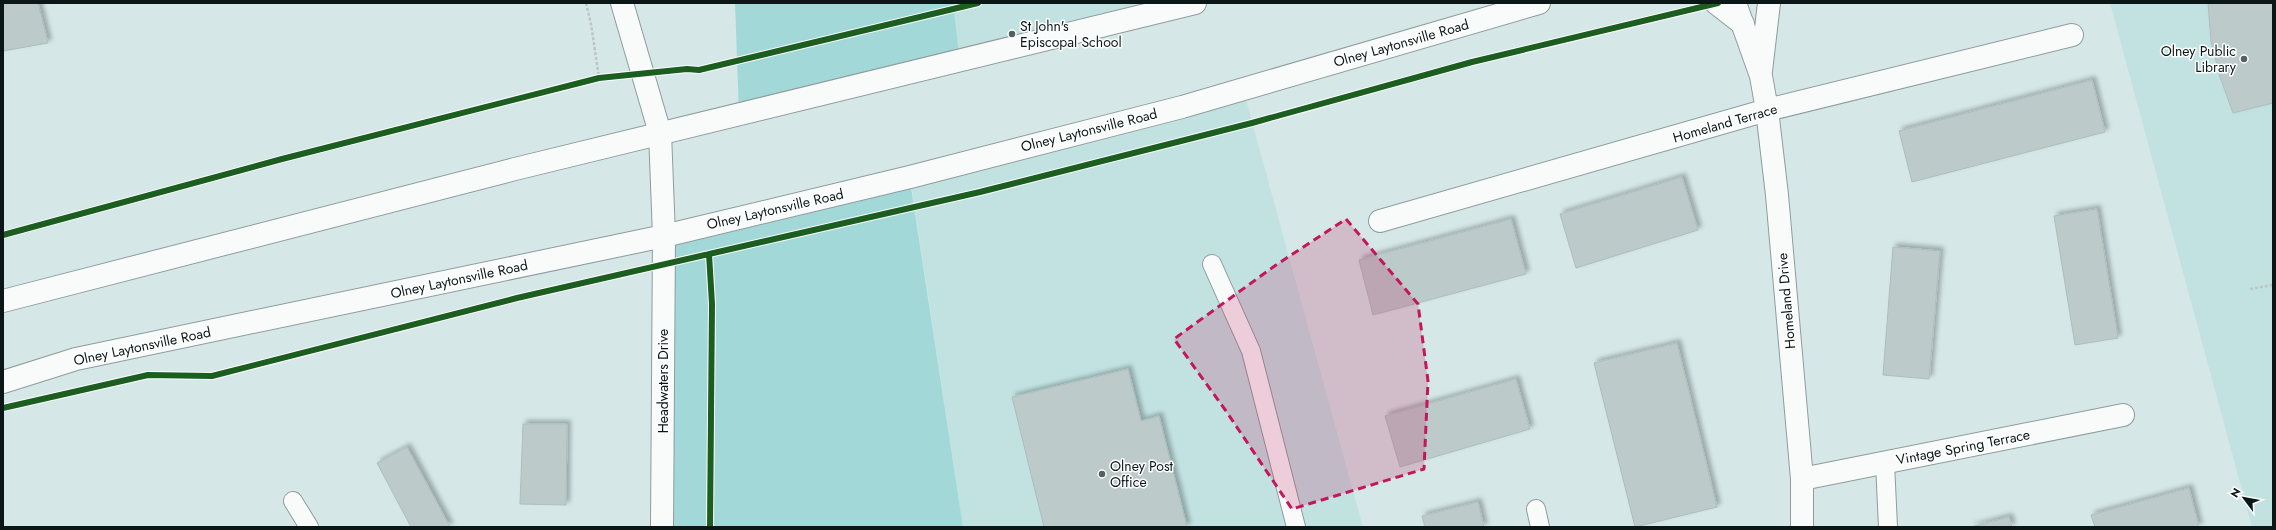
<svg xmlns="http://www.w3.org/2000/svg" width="2276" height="530" viewBox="0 0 2276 530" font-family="Jost,sans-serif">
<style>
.built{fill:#c2e2e2}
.green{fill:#a3d8d8}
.building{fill:#bccaca;stroke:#aebdbd;filter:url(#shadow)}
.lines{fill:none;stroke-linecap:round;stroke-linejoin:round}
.service-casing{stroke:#8f9c9c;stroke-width:20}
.minor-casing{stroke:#8f9c9c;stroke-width:24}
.tertiary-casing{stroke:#8f9c9c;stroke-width:24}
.secondary-casing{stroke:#8f9c9c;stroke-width:24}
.path{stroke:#bdc4c4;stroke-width:2.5;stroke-dasharray:3 2;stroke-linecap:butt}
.service{stroke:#f9fbfb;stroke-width:18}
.minor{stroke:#f9fbfb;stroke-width:22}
.tertiary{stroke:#f9fbfb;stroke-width:22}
.secondary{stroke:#f9fbfb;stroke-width:22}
.cycleway-casing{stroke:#fff;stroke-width:8}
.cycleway{stroke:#1b5e20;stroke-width:6}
.marked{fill:#c2185b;fill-opacity:0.2;stroke:#c2185b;stroke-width:3;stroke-dasharray:8 5;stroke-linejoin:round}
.poi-dot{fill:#526060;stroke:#fff;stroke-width:1.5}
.labels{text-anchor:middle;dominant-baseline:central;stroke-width:3;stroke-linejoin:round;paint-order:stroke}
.poi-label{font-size:14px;fill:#0b1717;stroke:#fff;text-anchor:start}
.street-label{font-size:14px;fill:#0b1717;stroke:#fff}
</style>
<defs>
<filter id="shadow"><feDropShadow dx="3.5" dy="-3.5" stdDeviation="2" flood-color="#0004"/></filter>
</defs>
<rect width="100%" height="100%" fill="#d5e7e7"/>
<!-- built -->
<path class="built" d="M 953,3 L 1195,3 L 960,61 Z
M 2110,3 L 2273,3 L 2273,527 L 2252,527 Z
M 1243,89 L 1363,527 L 963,527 L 910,177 Z"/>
<!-- green -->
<path class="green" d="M 735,3 L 953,3 L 960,61 L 739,114 Z
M 910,181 L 963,527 L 662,527 L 664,236 Z"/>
<!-- building -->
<path class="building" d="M 3,3 L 38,3 L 48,43 L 3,51 Z
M 2208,3 L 2273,3 L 2273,103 L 2233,113 L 2220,77 L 2211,41 Z
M 2092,80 L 2105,132 L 1912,182 L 1899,131 Z
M 1682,177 L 1698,230 L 1576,268 L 1560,214 Z
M 2097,209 L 2118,338 L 2075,345 L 2054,216 Z
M 1511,219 L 1526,274 L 1373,315 L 1359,260 Z
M 1893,247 L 1940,251 L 1929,379 L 1883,375 Z
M 1677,343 L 1717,507 L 1635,527 L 1594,363 Z
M 1128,369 L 1141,421 L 1159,416 L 1187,527 L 1044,527 L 1012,397 Z
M 1516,379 L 1530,429 L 1400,467 L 1385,416 Z
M 523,424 L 567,424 L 566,505 L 520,504 Z
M 407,447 L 450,527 L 411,527 L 377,463 Z
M 2189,488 L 2199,527 L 2095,527 L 2091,515 Z
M 1478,502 L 1484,527 L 1425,527 L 1422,516 Z
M 2009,517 L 2012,527 L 1971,527 Z"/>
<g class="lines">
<!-- service casing -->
<g class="service-casing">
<path id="service" d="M 1212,264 L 1251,351 L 1296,527
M 1885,463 L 1888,527
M 293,501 L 309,527
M 1536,509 L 1540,527"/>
</g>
<!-- minor casing -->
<g class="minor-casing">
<path id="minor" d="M 622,3 L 660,133 L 664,236
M 1735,3 L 1761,76 L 1767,110 L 1777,195 L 1802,479 L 1802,527
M 1761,71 L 1769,3
M 1380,221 L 1767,110 L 2072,35
M 1802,479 L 2123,415"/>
</g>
<!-- tertiary casing -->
<g class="tertiary-casing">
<path id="tertiary" d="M 662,527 L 664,236"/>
</g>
<!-- secondary casing -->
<g class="secondary-casing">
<path id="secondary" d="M 1716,3 L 1743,24
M 3,301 L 515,169 L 1195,3
M 3,382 L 76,359 L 664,236 L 910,177 L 1182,107 L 1539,3"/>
</g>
<!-- path -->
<path class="path" d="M 586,3 L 591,24 L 599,78
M 2250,289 L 2273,285"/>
<!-- service -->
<use href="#service" class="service"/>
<!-- minor -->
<use href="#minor" class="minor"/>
<!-- tertiary -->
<use href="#tertiary" class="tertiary"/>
<!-- secondary -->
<use href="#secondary" class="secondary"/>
<!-- cycleway casing -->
<g class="cycleway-casing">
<path id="cycleway" d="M 3,235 L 282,159 L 599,78 L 687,69 L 699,70 L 978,3
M 709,254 L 712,304 L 710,527
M 3,408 L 148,375 L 212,376 L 517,298 L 980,192 L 1252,123 L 1472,62 L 1718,3"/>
</g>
<!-- cycleway -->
<use href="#cycleway" class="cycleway"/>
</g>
<!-- marked area -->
<path class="marked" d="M 1346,219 L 1418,304 L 1428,381 L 1424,469 L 1292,509 L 1226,411 L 1174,339 L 1276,265 Z"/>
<!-- markers -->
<g class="poi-dot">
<circle cx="1012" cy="34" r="4"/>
<circle cx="2244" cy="59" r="4"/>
<circle cx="1102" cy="474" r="4"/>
</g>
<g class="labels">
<!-- poi labels -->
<g class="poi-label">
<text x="1020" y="26">St John's<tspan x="1020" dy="16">Episcopal School</tspan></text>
<text x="2236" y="51" text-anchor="end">Olney Public<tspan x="2236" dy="16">Library</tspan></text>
<text x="1110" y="466">Olney Post<tspan x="1110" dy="16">Office</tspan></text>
</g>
<!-- street labels -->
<g class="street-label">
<text transform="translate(1401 43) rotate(-16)">Olney Laytonsville Road</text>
<text transform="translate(1725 123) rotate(-16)">Homeland Terrace</text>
<text transform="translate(1089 130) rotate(-14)">Olney Laytonsville Road</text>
<text transform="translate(775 209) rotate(-13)">Olney Laytonsville Road</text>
<text transform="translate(459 279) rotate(-12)">Olney Laytonsville Road</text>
<text transform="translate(1786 301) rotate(-95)">Homeland Drive</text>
<text transform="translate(142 346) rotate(-12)">Olney Laytonsville Road</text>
<text transform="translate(663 381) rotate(-90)">Headwaters Drive</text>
<text transform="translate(1963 447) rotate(-11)">Vintage Spring Terrace</text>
</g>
</g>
<!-- border -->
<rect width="2276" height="530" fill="none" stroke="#0b1717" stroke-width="8"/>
<!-- north arrow -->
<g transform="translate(2244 498) rotate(302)" stroke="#ffffff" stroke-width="3" paint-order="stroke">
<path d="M0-3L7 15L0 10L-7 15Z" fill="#0b1717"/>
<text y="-6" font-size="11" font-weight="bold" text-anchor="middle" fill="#0b1717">N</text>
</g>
</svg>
